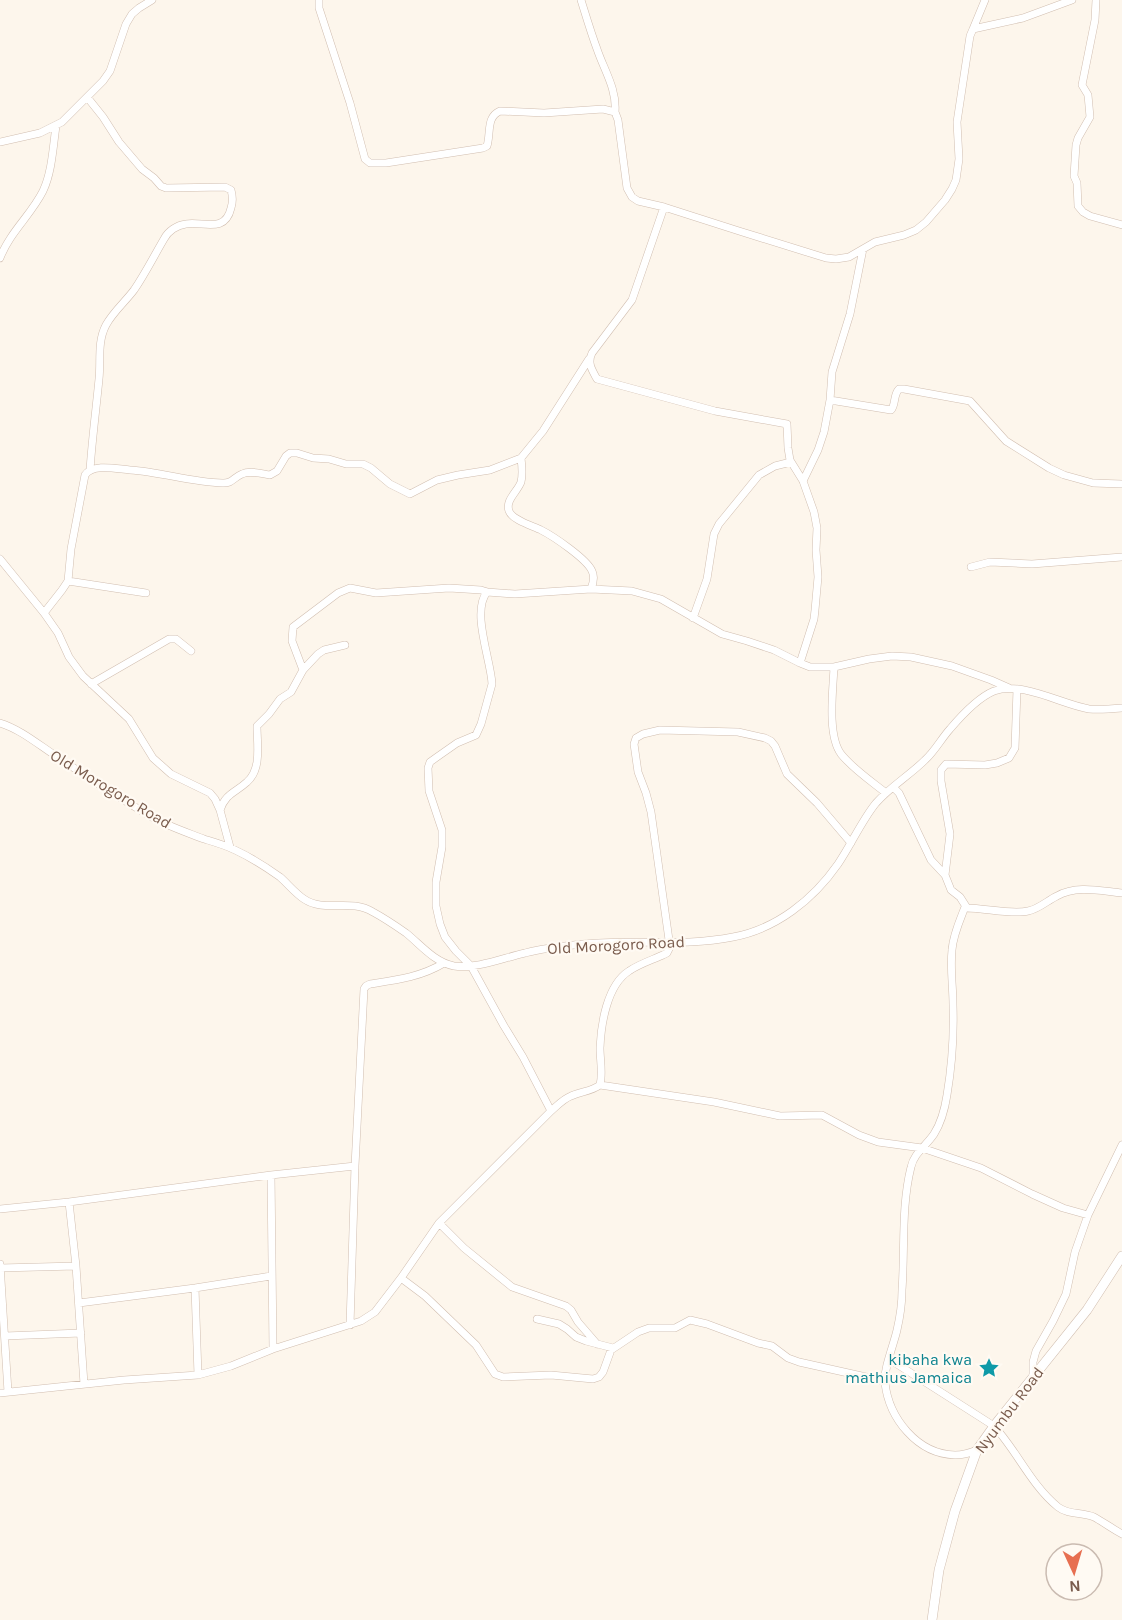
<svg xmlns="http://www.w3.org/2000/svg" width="1122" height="1620" viewBox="0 0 1122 1620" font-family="Karla,sans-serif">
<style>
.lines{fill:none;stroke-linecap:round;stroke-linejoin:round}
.minor-casing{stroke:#d1beb0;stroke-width:8}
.tertiary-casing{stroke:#d1beb0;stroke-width:10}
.minor{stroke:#fff;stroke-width:7}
.tertiary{stroke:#fff;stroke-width:9}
.labels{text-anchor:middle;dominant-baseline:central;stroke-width:4.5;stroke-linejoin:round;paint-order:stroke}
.street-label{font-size:16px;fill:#7a5c4d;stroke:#fffaf3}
.culture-label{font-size:16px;fill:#0d838f;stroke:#fffaf3;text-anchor:end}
</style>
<rect width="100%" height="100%" fill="#fdf6ec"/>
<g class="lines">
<!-- minor casing -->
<g class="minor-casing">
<path id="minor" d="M 319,0 L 319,8 L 350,103 L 365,159 L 370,163 L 386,163 L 483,148 L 487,146 C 491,133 486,117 500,111 L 544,113 L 603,109 L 615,112 L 618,120 L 627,188 L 632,197 L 638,201 L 664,207 L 739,231 L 826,258 L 836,259 L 849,257 L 875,242 L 904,235 L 916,230 L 926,222 L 945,200 L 952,189 L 956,180 L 959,159 L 957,122 L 970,36 L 973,29 L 1023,18 L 1072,0
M 581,0 C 586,16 591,33 597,49 C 604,70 617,89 615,112
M 1096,0 L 1095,20 L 1082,85 L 1088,95 L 1090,117 L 1078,138 L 1076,145 L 1074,176 L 1077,183 L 1078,206 L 1083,212 L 1090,216 L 1122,225
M 973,29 L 985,0
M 87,97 L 103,117 L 119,142 L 142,169 L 154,178 L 161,186 L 166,188 L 225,187 L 231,190 C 233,197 233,202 231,208 C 225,234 203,221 186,224 C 177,225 168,231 164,239 C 154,256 145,274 134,290 C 125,302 113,312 106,325 C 97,342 101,361 99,379 C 96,410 92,440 90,470
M 0,142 L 40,133 L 62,122 L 103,81 L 110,71 L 126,24 L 132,14 L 139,8 L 152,0
M 664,207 L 632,300 L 592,353 C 587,363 592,370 597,379 L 715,411 L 787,424 L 788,448 L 790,460 L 803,481 L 814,512 L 817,528 L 816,550 L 818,577 L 815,610 L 814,619 L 800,663
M 0,258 C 10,232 31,215 43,191 C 52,172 53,147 56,126
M 589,359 L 543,431 L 521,458 C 522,466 523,474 521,482 C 518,491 505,500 509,511 C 512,520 533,526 541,530 C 553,536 587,559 592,571 C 595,577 593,584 591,589
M 830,400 L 891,410 C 896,405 893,395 899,389 L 904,389 L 970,401 L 1006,441 L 1049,468 L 1064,475 L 1093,483 L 1122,484
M 803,481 L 818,450 L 824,432 L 830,400 L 832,372 L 850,314 L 863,249
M 0,559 L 44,613 L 58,633 L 69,657 L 83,676 L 129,719 L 153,758 L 171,774 L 210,793 L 215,799 L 220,810 L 230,847
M 971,567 L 990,562 L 1032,564 L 1122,557
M 68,581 L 146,593
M 487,592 C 471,612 491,660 492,684 L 481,724 L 476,735 L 457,743 L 437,757 L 430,762 L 428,768 L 429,791 L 442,830 L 442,847 L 436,882 L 436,906 L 440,924 L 445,937 L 456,951 L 471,966 L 504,1026 L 523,1057 L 551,1111
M 44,613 L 62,590 L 68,581 L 71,549 L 85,475 C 93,463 117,469 130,470 C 161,472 191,482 222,483 C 232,484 234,477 242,474 C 250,470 262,474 270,475 L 277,471 L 286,456 L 290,453 L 297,453 L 313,458 L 329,459 L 346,464 L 363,464 L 371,468 L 390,484 L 410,494 L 437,480 L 458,475 L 490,470 L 521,458
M 693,618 L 707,579 L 714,534 L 719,524 L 759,475 L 775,466 L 791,462
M 834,667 C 833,690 827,735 841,754 C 853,769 871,781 886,793
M 303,670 L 292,641 L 293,627 L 338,593 L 350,588 L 376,593 L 449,588 L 481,590 L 487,592 L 515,594 L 591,589 L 632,591 L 661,599 L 722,634 L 747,641 L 774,650 L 800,663 L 810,667 L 834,667 L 869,659 L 892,656 L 911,657 L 952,666 L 991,680 L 1009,688
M 91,684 L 169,639 L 176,639 L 191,651
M 0,723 C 20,729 39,745 56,756 C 87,777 118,797 150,816 C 167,826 186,832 204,839 C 214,842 225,845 235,850 C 250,857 266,867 280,877 C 288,884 295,893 304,899 C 325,913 350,898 373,912 C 384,918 396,926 406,933 C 421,945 434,962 454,966 C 477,969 503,958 525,953 C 544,948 563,946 583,944 C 633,939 684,947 733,937 C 776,929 813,900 838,864 C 851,845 862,820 876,803 C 891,786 910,775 925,760 C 935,751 941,739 950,729 C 961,716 977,698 994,691 C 1022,681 1061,704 1089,709 C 1100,710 1111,709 1122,708
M 893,787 L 899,793 L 931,860 L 945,875 L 951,890 L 960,897 L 967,908 C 985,908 1012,915 1028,911 C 1039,909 1048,900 1057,896 C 1077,885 1100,891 1122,893
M 220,810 C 226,793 235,793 247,782 C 262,769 257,744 257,726 L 269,714 L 280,699 L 291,692 L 303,670 L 318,654 L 324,650 L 345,645
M 945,875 L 950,834 L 941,781 L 941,770 L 946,764 L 985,765 L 997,763 L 1009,758 L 1015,748 L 1017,689
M 965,907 C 960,920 953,935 952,950 C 950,968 953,987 953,1005 C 954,1035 952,1065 947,1095 C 945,1108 941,1123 934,1134 C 926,1146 914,1153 911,1167 C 901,1207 905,1249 902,1290 C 902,1303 900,1317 897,1330 C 894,1344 883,1370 885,1383 C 889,1418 917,1454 955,1455 C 963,1455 970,1453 977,1450
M 600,1085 L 714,1102 L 780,1116 L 822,1115 L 859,1135 L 878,1142 L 922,1148 L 981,1168 L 1032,1194 L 1063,1208 L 1088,1215
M 271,1175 L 273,1349
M 69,1202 L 76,1266 L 84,1384
M 0,1209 L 69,1202 L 271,1175 L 355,1166
M 439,1223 L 464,1248 L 512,1287 L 566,1306 L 571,1310 L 578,1322 L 597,1344
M 0,1264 L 8,1392
M 0,1268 L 76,1266
M 401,1278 L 425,1296 L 476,1345 L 495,1374 L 503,1377 L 551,1375 L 593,1379 L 599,1377 L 603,1372 L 611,1350 L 638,1332 L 649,1328 L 675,1328 L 690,1320 L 707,1324 L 758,1343 L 772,1346 L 788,1358 L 799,1362 L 884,1381
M 195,1288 L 198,1375
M 79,1303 L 195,1288 L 271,1276
M 537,1319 L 559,1324 L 567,1329 L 576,1337 L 586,1341 L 613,1348
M 350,1325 L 355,1166 L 364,989 L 366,986 L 370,984 C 396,980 421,977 444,963
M 5,1336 L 81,1333
M 889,1359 L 994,1426 C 1017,1451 1031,1485 1058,1507 C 1068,1515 1082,1512 1094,1517 C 1103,1522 1113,1529 1122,1534
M 1033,1377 L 1033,1362 L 1036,1351 L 1053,1321 L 1066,1294 L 1075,1252 L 1088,1215 L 1122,1145
M 0,1393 L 124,1380 L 198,1375 L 231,1366 L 273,1349 L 361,1321 L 375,1312 L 401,1278 L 439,1223 L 551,1111 C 557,1106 563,1099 571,1096 C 582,1091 590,1092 600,1085 C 603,1073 600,1060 600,1048 C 601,1024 607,985 629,971 C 639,964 652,960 663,955 L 667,953 L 670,947 L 651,812 L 646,793 L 638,772 L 634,744 L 636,738 L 643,734 L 660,730 L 738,732 L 765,738 L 771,741 L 775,746 L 787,774 L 817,803 L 851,843"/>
</g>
<!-- tertiary casing -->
<g class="tertiary-casing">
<path id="tertiary" d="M 932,1620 L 939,1570 L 955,1511 L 977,1450 L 994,1426 L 1087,1310 L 1122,1256"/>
</g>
<!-- minor -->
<use href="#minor" class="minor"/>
<!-- tertiary -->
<use href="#tertiary" class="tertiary"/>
</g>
<!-- icons -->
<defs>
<g id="sight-bare" transform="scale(1.62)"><path d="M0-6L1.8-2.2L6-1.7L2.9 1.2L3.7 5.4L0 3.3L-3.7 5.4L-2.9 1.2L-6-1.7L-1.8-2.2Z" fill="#0f9aa8" stroke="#fffaf3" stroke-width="2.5" paint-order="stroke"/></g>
</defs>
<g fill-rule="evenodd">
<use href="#sight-bare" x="989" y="1368"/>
</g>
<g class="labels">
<!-- street labels -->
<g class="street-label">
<text transform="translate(111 789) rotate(31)">Old Morogoro Road</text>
<text transform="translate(616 945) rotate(-3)">Old Morogoro Road</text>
<text transform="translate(1009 1410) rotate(-53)">Nyumbu Road</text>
</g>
<!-- culture labels -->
<g class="culture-label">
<text x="972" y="1359">kibaha kwa<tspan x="972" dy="18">mathius Jamaica</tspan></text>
</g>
</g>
<!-- north arrow -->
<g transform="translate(1074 1572) rotate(176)"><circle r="28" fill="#fffaf3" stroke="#cabbb1" stroke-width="1.5"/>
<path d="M0-4.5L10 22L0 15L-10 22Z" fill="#e76f51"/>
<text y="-9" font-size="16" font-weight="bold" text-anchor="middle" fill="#7a5c4d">N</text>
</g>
</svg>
